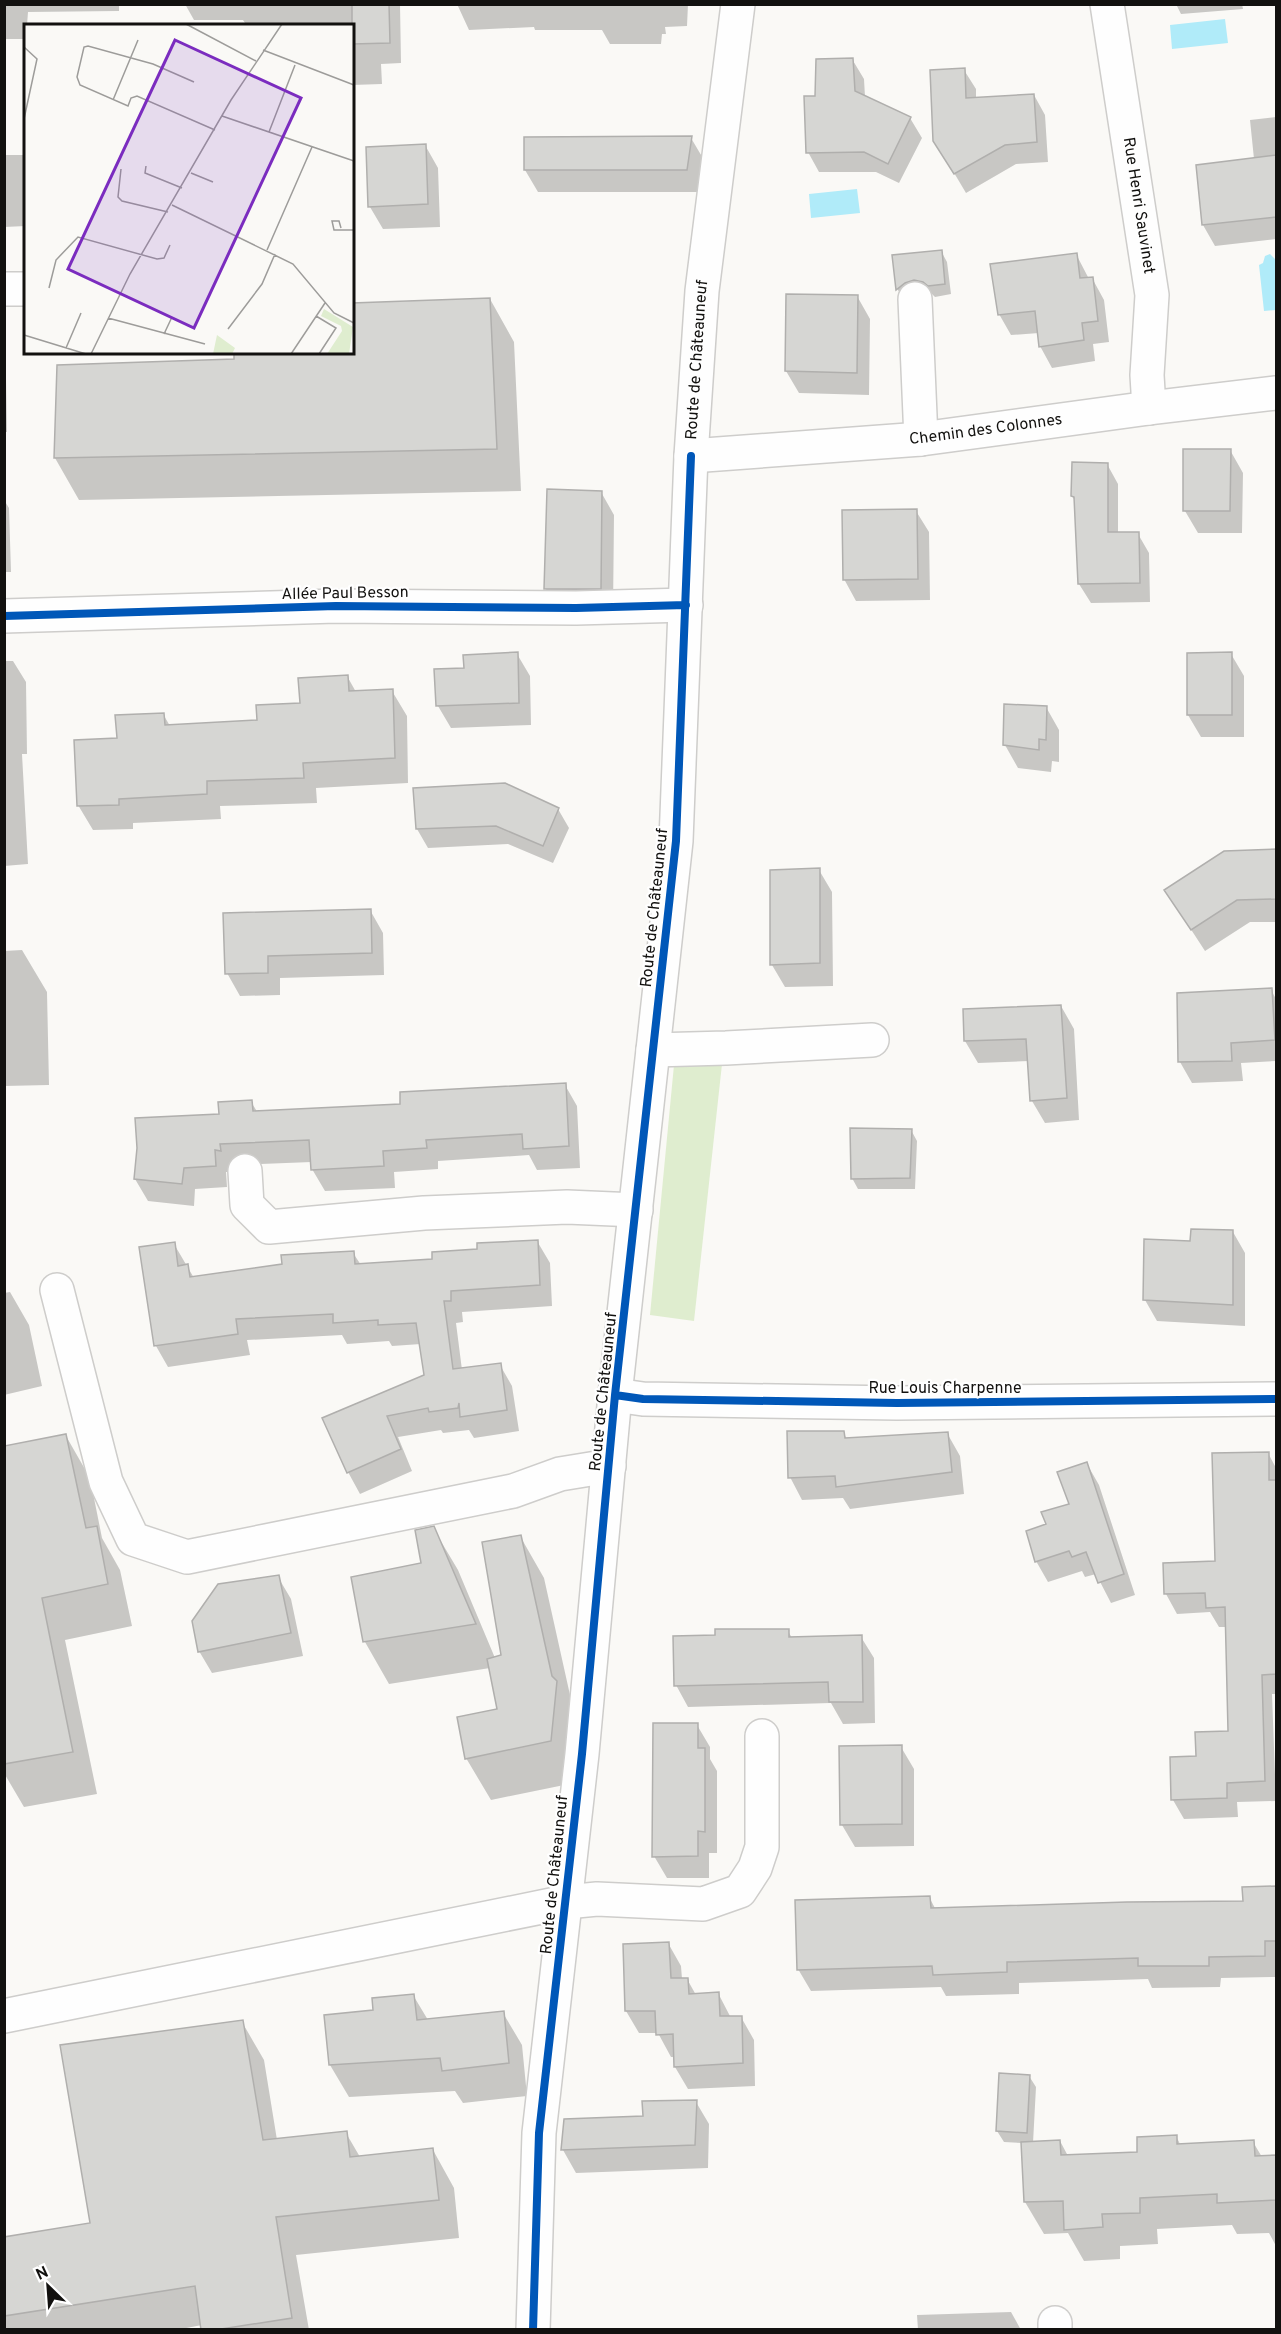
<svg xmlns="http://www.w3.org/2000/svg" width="1281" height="2334" viewBox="0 0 1281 2334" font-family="Overpass,sans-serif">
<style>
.green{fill:#dfedcf}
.water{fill:#b0ebf9}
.shadow{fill:#0003}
.building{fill:#d6d6d3;stroke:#b0afad;stroke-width:1.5}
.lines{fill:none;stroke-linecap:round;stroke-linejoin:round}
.minor-casing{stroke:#cecdcb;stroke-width:36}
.major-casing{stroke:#cecdcb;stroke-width:36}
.minor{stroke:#fefefe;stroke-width:33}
.major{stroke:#fefefe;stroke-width:33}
.cycleway-casing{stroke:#fff;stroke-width:11}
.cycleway{stroke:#0057b8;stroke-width:8}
.labels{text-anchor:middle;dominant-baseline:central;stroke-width:4.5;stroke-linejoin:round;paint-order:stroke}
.street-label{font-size:16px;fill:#12110f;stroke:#fff}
.inset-road{fill:none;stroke:#9d9c9a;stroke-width:1.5}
.view{fill:#7b2cbf;fill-opacity:0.15;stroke:#7b2cbf;stroke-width:3}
.inset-edge{fill:none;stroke:#12110f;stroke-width:3}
</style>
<rect width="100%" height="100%" fill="#faf9f6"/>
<!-- green -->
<path class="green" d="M 722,1064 L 694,1321 L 650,1315 L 674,1065 Z"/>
<!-- water -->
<path class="water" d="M 1225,19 L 1228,43 L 1172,49 L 1170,25 Z
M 857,189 L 860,213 L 811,218 L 809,194 Z
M 1270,254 L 1276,260 L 1276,310 L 1264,311 L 1259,265 L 1263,263 L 1265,256 Z"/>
<!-- shadow -->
<path class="shadow" d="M 4,4 L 119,4 L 119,11 L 28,12 L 26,39 L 4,39 Z
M 185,4 L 400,4 L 401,63 L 381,64 L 382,84 L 352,85 L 352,26 L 247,26 L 243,20 L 194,20 Z
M 457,4 L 688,4 L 687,26 L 665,27 L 666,34 L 662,34 L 661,44 L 610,44 L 602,30 L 535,30 L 534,27 L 469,30 Z
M 1176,4 L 1242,4 L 1243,9 L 1181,14 Z
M 852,59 L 864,79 L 865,97 L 910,118 L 922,138 L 899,183 L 876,172 L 819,172 L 808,152 L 817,98 Z
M 964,70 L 976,89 L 976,99 L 1034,95 L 1045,115 L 1048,162 L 1016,164 L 966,193 L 947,161 Z
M 1276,117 L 1276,239 L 1215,246 L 1203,225 L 1254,159 L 1250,120 Z
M 691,138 L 704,160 L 699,192 L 538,192 L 525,170 Z
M 425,145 L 438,168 L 440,227 L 383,229 L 370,207 Z
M 4,155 L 26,155 L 26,226 L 4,227 Z
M 941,251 L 947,262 L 951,294 L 935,297 L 931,293 L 920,291 L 904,300 L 898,290 L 893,256 Z
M 1076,254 L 1089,279 L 1092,278 L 1104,300 L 1109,342 L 1093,344 L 1095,361 L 1052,368 L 1040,346 L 1039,333 L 1011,335 L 999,314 Z
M 857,296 L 870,319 L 869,395 L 799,393 L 786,371 Z
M 490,299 L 514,342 L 521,491 L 79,500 L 55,458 L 236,360 L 352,352 Z
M 4,376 L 6,378 L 7,432 L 4,432 Z
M 1230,450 L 1243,473 L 1242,533 L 1198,533 L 1185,511 Z
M 1107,464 L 1118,484 L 1118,534 L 1138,534 L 1149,553 L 1150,602 L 1091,603 L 1079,584 L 1076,502 L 1072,496 Z
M 601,492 L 614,515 L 613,611 L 559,611 L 546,589 Z
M 4,500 L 9,508 L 11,572 L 4,572 Z
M 916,511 L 929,532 L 930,600 L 856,601 L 844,579 Z
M 517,654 L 530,676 L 531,725 L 451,728 L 438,706 L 465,670 Z
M 1231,654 L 1244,676 L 1244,737 L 1201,737 L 1188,715 Z
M 4,661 L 13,661 L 26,682 L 27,754 L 22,754 L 28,864 L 4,866 Z
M 347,676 L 356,692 L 392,691 L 407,716 L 408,783 L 316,788 L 317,803 L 220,806 L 221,819 L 133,823 L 133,829 L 93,830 L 78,805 L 118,739 L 163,714 L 170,726 L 258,721 L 301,704 Z
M 1046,707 L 1059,730 L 1059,762 L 1052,761 L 1051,772 L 1018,768 L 1005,745 Z
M 558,809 L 569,828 L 553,863 L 508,844 L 428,848 L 417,829 Z
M 1276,850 L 1276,922 L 1250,922 L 1205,951 L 1166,891 L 1224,853 Z
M 819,870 L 832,892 L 833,986 L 785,987 L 772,965 Z
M 370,910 L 383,933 L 384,975 L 280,978 L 280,995 L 240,996 L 227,973 Z
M 22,950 L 47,992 L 49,1085 L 4,1086 L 4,951 Z
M 1271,990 L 1276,999 L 1276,1061 L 1241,1063 L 1243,1081 L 1192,1083 L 1180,1062 L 1179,994 Z
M 1061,1006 L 1074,1029 L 1079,1120 L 1045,1123 L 1032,1101 L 1029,1061 L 978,1063 L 965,1041 Z
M 565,1085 L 577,1106 L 580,1168 L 537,1170 L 529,1155 L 438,1161 L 438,1169 L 394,1172 L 395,1188 L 325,1191 L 312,1169 L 312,1162 L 232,1165 L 232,1172 L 226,1172 L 227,1187 L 195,1189 L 194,1206 L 148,1201 L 135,1179 L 220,1115 L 251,1102 L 258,1113 L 402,1106 Z
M 911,1130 L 917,1141 L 915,1189 L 858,1189 L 852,1178 Z
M 1233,1232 L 1245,1253 L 1245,1326 L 1157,1321 L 1145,1300 L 1192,1243 Z
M 537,1241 L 550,1263 L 552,1306 L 462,1312 L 463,1322 L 456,1323 L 462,1370 L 500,1365 L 512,1386 L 519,1431 L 474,1438 L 469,1430 L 443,1433 L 441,1430 L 398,1437 L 412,1471 L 360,1494 L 348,1472 L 324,1419 L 425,1375 L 421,1344 L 392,1346 L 389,1341 L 347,1344 L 342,1335 L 247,1340 L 250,1355 L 168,1367 L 156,1346 L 141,1248 L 174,1244 L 194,1278 L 353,1253 L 361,1265 L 434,1261 Z
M 10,1292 L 29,1325 L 42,1386 L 4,1395 L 4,1293 Z
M 843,1433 L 847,1439 L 947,1433 L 960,1456 L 964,1494 L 850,1509 L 843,1498 L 802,1500 L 790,1477 Z
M 66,1436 L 90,1478 L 102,1538 L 120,1570 L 132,1626 L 65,1640 L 97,1794 L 24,1807 L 4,1773 L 4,1448 Z
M 1268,1453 L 1276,1468 L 1276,1694 L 1272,1694 L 1276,1801 L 1237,1802 L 1238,1817 L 1184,1819 L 1173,1800 L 1198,1758 L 1229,1732 L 1227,1627 L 1219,1627 L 1210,1612 L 1177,1614 L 1166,1594 L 1165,1564 L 1217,1562 Z
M 1087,1464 L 1099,1485 L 1135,1595 L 1111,1603 L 1096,1574 L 1085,1577 L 1082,1571 L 1048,1582 L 1036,1561 L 1048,1525 L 1071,1505 Z
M 433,1528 L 458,1570 L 495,1658 L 502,1656 L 520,1536 L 544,1578 L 574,1713 L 574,1783 L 491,1800 L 466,1758 L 499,1711 L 490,1668 L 389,1684 L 365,1642 L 353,1578 L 422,1565 Z
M 278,1577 L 291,1599 L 303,1656 L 212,1673 L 199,1651 Z
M 788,1631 L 792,1638 L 861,1637 L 874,1658 L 875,1723 L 843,1724 L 831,1703 L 688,1707 L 676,1685 Z
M 697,1725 L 710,1747 L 710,1759 L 717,1771 L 717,1853 L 709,1853 L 709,1878 L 667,1878 L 654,1856 Z
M 901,1747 L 914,1769 L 914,1846 L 855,1847 L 842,1825 Z
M 1244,1888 L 1276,1888 L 1276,1977 L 1221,1978 L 1220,1987 L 1152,1988 L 1148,1979 L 1019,1983 L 1019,1994 L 946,1996 L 941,1987 L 811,1991 L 798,1969 L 929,1897 L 936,1910 L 1244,1902 Z
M 668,1943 L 681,1966 L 682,1979 L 687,1979 L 696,1995 L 718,1993 L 731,2018 L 741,2017 L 754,2040 L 755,2086 L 688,2089 L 675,2067 L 675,2057 L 671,2057 L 658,2033 L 639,2033 L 626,2011 Z
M 413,1995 L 428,2020 L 503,2013 L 522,2045 L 527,2096 L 463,2103 L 455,2091 L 349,2097 L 330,2065 L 374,2012 Z
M 242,2022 L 264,2060 L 277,2140 L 346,2133 L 360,2157 L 433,2150 L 454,2188 L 459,2238 L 296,2255 L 309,2330 L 203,2330 L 202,2325 L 176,2330 L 4,2330 L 4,2238 L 92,2225 Z
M 1029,2076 L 1036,2087 L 1033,2143 L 1060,2141 L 1068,2156 L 1139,2153 L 1176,2136 L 1181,2146 L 1253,2142 L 1262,2157 L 1276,2156 L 1276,2246 L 1269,2233 L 1237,2234 L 1232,2225 L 1157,2229 L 1158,2244 L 1120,2246 L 1120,2259 L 1084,2261 L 1068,2233 L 1044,2234 L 1025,2202 L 1022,2143 L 1004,2142 L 997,2131 Z
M 696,2102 L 709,2124 L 708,2168 L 576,2173 L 563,2150 L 566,2121 L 644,2118 Z
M 1011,2312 L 1021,2330 L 918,2330 L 917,2315 Z"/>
<!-- building -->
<path class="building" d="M 352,4 L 389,4 L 390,43 L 352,44 Z
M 853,58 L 855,91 L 911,117 L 888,164 L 864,152 L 806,153 L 804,96 L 815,96 L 816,59 Z
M 965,68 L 966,98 L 1034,94 L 1037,142 L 1005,145 L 954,174 L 933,141 L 930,70 Z
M 692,136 L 687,170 L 524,170 L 524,137 Z
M 426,144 L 428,204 L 368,207 L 366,147 Z
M 1276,155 L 1276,217 L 1202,225 L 1196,165 Z
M 942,250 L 945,284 L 928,286 L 923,282 L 914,280 L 905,283 L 896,290 L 892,255 Z
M 1077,253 L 1080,278 L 1093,277 L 1098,321 L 1082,323 L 1084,340 L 1039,347 L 1035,311 L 998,315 L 990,264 Z
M 786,294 L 858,295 L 857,373 L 785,371 Z
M 490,298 L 497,449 L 54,458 L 57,365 L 234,359 L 234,352 L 352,352 L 352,303 Z
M 1183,449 L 1231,449 L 1230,511 L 1183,511 Z
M 1072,462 L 1108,463 L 1108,532 L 1139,532 L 1140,583 L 1078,584 L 1074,497 L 1071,496 Z
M 547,489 L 602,491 L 601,589 L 544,589 Z
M 917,509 L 918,579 L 843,580 L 842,510 Z
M 518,652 L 519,703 L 436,706 L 434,669 L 464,668 L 463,655 Z
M 1232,652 L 1232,715 L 1187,715 L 1187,653 Z
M 348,675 L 349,691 L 393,689 L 395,758 L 303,763 L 304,778 L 207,781 L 207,794 L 119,799 L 119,805 L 77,806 L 74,740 L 117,738 L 115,715 L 164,713 L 165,725 L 257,720 L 256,705 L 300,703 L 298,678 Z
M 1004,704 L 1047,706 L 1046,740 L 1039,739 L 1039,750 L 1003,745 Z
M 505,783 L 559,808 L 543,846 L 496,826 L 416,829 L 413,788 Z
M 1276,849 L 1276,899 L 1237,900 L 1191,930 L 1164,890 L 1224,851 Z
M 820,868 L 820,963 L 770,965 L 770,870 Z
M 371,909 L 372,953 L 268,956 L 268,973 L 225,974 L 223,913 Z
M 1272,988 L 1275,1040 L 1231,1043 L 1232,1061 L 1178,1062 L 1177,993 Z
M 1061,1005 L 1067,1098 L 1030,1101 L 1026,1039 L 964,1041 L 963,1009 Z
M 566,1083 L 569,1146 L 523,1149 L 522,1134 L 426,1140 L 427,1148 L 383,1151 L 384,1166 L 311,1170 L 309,1140 L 220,1144 L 221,1151 L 215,1150 L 216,1166 L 184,1168 L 182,1184 L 134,1179 L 137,1148 L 135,1118 L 219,1114 L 218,1102 L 252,1100 L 253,1111 L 400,1104 L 400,1092 Z
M 850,1128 L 912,1129 L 910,1178 L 851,1179 Z
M 1191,1229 L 1233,1230 L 1233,1305 L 1143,1300 L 1144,1239 L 1190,1241 Z
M 538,1240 L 540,1285 L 451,1291 L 451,1301 L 444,1301 L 453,1369 L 501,1363 L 507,1410 L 460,1417 L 459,1403 L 458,1408 L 429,1412 L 428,1408 L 387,1416 L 401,1449 L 347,1473 L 322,1418 L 424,1375 L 416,1323 L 378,1325 L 378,1320 L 333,1323 L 333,1314 L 236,1319 L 238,1334 L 154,1346 L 139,1247 L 175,1242 L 178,1266 L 188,1264 L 190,1277 L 282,1264 L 281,1255 L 354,1251 L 355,1264 L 432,1259 L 432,1252 L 477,1249 L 477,1243 Z
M 787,1431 L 844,1431 L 845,1438 L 948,1432 L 952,1472 L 836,1487 L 835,1476 L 788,1478 Z
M 66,1434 L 86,1528 L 97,1526 L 108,1584 L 42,1598 L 73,1752 L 4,1764 L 4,1446 Z
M 1269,1452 L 1269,1480 L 1276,1480 L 1276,1674 L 1262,1675 L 1265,1781 L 1227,1783 L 1227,1798 L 1171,1800 L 1170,1757 L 1196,1756 L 1195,1732 L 1228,1731 L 1225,1607 L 1206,1608 L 1205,1593 L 1164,1594 L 1163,1563 L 1215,1561 L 1212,1453 Z
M 1087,1462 L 1124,1574 L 1098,1583 L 1086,1552 L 1072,1557 L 1069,1551 L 1035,1562 L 1026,1531 L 1046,1524 L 1041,1512 L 1069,1504 L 1057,1472 Z
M 434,1526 L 476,1624 L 363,1642 L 351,1577 L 421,1563 L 415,1530 Z
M 521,1535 L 552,1676 L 557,1681 L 551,1741 L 465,1759 L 457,1717 L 497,1709 L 487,1659 L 501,1655 L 482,1542 Z
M 279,1575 L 291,1633 L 198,1652 L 192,1621 L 218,1584 Z
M 715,1629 L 789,1629 L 789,1637 L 862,1635 L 863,1702 L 829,1702 L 828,1682 L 674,1686 L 673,1636 L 715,1635 Z
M 653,1723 L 698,1723 L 698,1748 L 705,1748 L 705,1832 L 698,1831 L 698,1856 L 652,1857 Z
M 902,1745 L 902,1824 L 840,1825 L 839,1746 Z
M 1276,1886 L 1276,1941 L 1265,1941 L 1265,1956 L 1209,1957 L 1209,1966 L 1138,1966 L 1138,1958 L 1007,1962 L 1007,1972 L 933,1975 L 932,1966 L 797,1970 L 795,1900 L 930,1896 L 931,1908 L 1127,1902 L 1243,1901 L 1242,1887 Z
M 669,1942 L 671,1978 L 688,1978 L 689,1994 L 719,1992 L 720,2016 L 742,2016 L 743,2063 L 674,2067 L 673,2034 L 656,2035 L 655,2011 L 625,2011 L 623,1944 Z
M 414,1994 L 417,2020 L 504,2011 L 509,2063 L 442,2071 L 440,2058 L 329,2065 L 324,2015 L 373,2010 L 372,1998 Z
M 243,2020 L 263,2140 L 347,2131 L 350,2157 L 433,2148 L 439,2200 L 276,2217 L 292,2318 L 215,2330 L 201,2330 L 195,2286 L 4,2316 L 4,2237 L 90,2223 L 60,2045 Z
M 999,2073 L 1030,2075 L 1027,2133 L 996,2131 Z
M 697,2100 L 695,2145 L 561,2150 L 564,2119 L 643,2116 L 642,2101 Z
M 1177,2135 L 1177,2144 L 1254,2140 L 1255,2156 L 1276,2155 L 1276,2200 L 1217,2203 L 1217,2194 L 1140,2198 L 1140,2213 L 1102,2214 L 1103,2227 L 1064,2230 L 1063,2201 L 1024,2202 L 1021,2142 L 1060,2140 L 1061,2155 L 1137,2152 L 1137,2137 Z"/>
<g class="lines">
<!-- minor casing -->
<g class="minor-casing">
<g id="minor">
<path id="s1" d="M 1107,4 L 1152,295 L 1147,375 L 1149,408"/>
<path d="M 4,289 L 26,289"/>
<path d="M 915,299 L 921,439"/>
<path id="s2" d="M 691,456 L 921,439 L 1149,408 L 1276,393"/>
<path d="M 4,616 L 336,606 L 576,608 L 686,605"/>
<path d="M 653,1050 L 726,1048 L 872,1040"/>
<path d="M 245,1171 L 247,1205 L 269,1227 L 424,1213 L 567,1207 L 636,1210"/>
<path d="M 57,1290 L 106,1482 L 133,1539 L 187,1557 L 513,1491 L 560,1474 L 609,1466"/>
<path d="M 615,1395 L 643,1399 L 897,1403 L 1276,1399"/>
<path d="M 4,2016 L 566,1902 L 597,1899 L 703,1904 L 740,1891 L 755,1868 L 762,1847 L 762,1736"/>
<path d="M 1055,2330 L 1055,2323"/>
</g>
</g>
<!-- major casing -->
<g class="major-casing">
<g id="major">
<path id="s3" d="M 533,2330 L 539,2133 L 582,1754 L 615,1395 L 676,841 L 691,456 L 702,291 L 738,4"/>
</g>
</g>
<!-- minor -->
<use href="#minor" class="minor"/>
<!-- major -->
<use href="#major" class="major"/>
<!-- cycleway casing -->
<g class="cycleway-casing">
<path id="cycleway" d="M 4,616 L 336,606 L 576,608 L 686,605
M 615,1395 L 643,1399 L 897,1403 L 1276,1399
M 533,2330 L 539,2133 L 582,1754 L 615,1395 L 676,841 L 691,456"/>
</g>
<!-- cycleway -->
<use href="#cycleway" class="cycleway"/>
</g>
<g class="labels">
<!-- street labels -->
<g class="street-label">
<text stroke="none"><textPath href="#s1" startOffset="204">Rue Henri Sauvinet</textPath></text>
<text stroke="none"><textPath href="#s3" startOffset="1978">Route de Châteauneuf</textPath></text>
<text stroke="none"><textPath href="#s2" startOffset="296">Chemin des Colonnes</textPath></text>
<text transform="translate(345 594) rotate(-1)">Allée Paul Besson</text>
<text transform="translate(655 908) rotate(-84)">Route de Châteauneuf</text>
<text x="945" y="1389">Rue Louis Charpenne</text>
<text transform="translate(604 1392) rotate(-84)">Route de Châteauneuf</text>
<text transform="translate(555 1875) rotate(-84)">Route de Châteauneuf</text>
</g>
</g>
<!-- overview -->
<g transform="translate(24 24)">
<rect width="330" height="330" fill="#faf9f6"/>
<path d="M 300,285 L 329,303 L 325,330 L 303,330 L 318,307 L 317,302 L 297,292 ZM 193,311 L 211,324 L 208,330 L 189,330 Z" fill="#dfedcf"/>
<path class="inset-road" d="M 162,0 L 232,37M 0,23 L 13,35 L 0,95M 239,26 L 330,61M 170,58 L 129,40 L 64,22 L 60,23 L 53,53 L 56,61 L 104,82 L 107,74 L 113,72 L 191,106M 89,76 L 114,16M 198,92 L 330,137M 245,108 L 271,41M 122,142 L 121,149 L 158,164M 97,145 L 94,173 L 98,177 L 144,188M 167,149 L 189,158M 148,181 L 269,240 L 310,289 L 330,299M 317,204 L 315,197 L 308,197 L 310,206 L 330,206M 243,226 L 288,123M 25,264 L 32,236 L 54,213 L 133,235 L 140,234 L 146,221M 292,292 L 312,304 L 295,330M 84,294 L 181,320M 204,305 L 238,260 L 251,230M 140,310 L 148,293M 0,311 L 62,330M 42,324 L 57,289M 67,330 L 106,250 L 207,76 L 258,0M 267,330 L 301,279"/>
<path class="view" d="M 151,16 L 277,74 L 170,304 L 44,245 Z"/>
<rect width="330" height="330" class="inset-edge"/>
</g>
<!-- border -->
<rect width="1281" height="2334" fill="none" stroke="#12110f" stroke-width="12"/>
<!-- north arrow -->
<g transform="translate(48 2286) rotate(335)" stroke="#ffffff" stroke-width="4.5" paint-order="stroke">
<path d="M0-4.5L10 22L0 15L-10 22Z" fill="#12110f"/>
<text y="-9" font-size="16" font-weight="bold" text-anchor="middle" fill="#12110f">N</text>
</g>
</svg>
